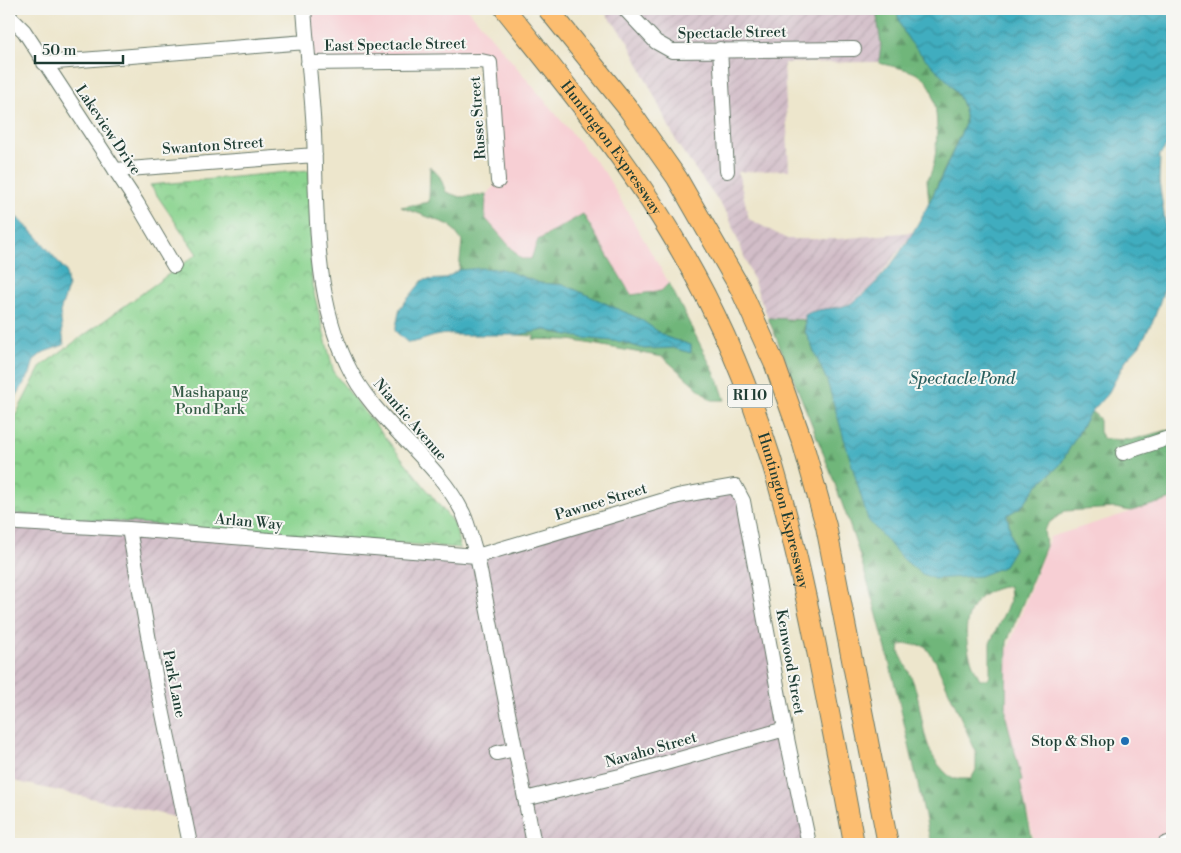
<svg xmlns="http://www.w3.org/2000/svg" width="1181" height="853" viewBox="0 0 1181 853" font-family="'Libre Bodoni',serif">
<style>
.built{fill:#f7cfd4}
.industrial{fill:url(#industrial-furrows)}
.forest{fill:url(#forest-firs);stroke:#487a57;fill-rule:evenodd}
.park{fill:url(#park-crowns);stroke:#558862}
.water{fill:url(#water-waves);stroke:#30757a}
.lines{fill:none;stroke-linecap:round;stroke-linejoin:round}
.minor-casing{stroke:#677869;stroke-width:16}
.highway-casing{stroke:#677869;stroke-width:22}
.minor{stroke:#fff;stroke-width:14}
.highway{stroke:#fcbd6f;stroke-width:20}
.poi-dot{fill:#1f6fb2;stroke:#f6f6f2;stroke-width:2}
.labels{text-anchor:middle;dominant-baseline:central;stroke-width:4;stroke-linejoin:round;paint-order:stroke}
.shield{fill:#f6f6f2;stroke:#60746d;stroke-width:1}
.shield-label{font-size:14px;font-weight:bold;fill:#1f3d34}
.street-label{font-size:15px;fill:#1f3d34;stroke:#f6f6f2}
.park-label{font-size:15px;fill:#355b46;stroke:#f6f6f2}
.poi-label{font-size:15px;fill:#1f3d34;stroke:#f6f6f2;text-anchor:end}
.water-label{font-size:16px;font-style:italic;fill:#295f5e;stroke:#f6f6f2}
</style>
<defs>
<pattern id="industrial-furrows" width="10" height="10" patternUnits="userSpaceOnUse" patternTransform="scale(1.25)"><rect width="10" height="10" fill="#d2bdc8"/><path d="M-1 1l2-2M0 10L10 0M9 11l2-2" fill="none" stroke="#b4a3ac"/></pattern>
<pattern id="forest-firs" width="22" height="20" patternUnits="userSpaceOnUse" patternTransform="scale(1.25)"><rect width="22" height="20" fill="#70b67a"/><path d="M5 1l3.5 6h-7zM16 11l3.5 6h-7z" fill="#5b9565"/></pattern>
<pattern id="park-crowns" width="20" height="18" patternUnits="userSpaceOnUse" patternTransform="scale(1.25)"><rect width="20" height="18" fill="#8bd490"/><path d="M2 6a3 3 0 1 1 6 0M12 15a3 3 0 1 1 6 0" fill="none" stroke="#71ad76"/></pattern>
<pattern id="water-waves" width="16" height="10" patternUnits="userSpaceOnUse" patternTransform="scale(1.25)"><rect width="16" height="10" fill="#40adbf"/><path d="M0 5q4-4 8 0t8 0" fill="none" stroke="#358e9c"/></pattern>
</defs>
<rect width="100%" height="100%" fill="#f6f6f2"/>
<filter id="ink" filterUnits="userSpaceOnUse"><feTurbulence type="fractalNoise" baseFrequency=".02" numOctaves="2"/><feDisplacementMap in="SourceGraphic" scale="10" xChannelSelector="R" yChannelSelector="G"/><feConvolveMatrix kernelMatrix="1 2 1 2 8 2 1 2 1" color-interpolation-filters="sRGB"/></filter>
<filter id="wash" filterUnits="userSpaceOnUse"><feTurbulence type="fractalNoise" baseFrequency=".0096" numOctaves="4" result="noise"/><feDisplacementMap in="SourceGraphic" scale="20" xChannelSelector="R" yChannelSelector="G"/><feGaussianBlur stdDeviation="1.12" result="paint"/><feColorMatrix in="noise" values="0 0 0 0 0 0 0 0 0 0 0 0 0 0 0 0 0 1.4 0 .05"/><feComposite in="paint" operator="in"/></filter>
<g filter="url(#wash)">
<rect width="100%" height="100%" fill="#ede6cc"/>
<!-- built -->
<path class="built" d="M 303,9 L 468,9 L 605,173 L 669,283 L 661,291 L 631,295 L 585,217 L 531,259 L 521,259 L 485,218 L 486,195 L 496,184 L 490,63 L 308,66 Z
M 1172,499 L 1172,844 L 1035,844 L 996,681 L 1050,537 Z"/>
<!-- industrial -->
<path class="industrial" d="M 602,9 L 876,9 L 881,45 L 879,62 L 784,63 L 789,170 L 738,172 L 749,219 L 787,239 L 838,239 L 913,232 L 874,284 L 853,302 L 833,310 L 810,312 L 805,315 L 804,320 L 768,318 L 728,215 L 678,145 L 627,40 Z
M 738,491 L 808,844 L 191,844 L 188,820 L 9,780 L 9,509 L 474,557 L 671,498 Z"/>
<!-- forest -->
<path class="forest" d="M 876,9 L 897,9 C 900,57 970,78 965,124 L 929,203 L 927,180 C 940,164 940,100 928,83 C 920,70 893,67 879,63 L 881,45 Z
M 430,166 L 440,177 L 446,192 L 460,197 L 486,195 L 485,218 L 521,259 L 531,259 L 538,240 L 583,214 L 631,295 L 661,291 L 669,283 L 719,382 L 725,400 L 711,400 L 663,357 L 570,340 L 533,339 L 535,336 L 517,335 L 545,330 L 583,338 L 622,342 L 644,349 L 673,348 L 691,353 L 691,345 L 666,337 L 640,319 L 565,285 L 540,283 L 502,269 L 459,270 L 462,241 L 450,225 L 401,207 L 429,202 Z
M 768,318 L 804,320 L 805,331 L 827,381 L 848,449 L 1014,549 L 1007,515 L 1021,507 L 1037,486 L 1060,465 L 1088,416 L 1092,412 L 1099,418 L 1099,432 L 1104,439 L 1131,440 L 1172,429 L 1172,499 L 1131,511 L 1115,508 L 1065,511 L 1050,522 L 1044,530 L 1046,546 L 1007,642 L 1006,717 L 1022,780 L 1020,782 L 1033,844 L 976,844 L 969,838 L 959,844 L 931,844 C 912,757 893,669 868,583 C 842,493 804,405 768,318 ZM 1009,586 L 1010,601 L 990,643 L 990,675 L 988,679 L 980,679 C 959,643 958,592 1009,586 ZM 907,644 L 925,646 L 935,660 L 976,752 L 976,770 L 971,779 L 953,779 C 923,756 925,729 917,695 C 914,680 906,666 899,652 L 900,645 Z"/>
<!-- park -->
<path class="park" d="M 309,170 L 312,285 L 334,373 L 455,525 L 460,548 L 9,513 L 9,428 L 41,366 L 197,254 L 150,185 Z"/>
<!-- water -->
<path class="water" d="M 897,9 L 1172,9 L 1172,139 L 1160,155 L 1159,182 L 1166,227 L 1164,273 L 1166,284 L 1154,319 L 1140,345 L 1126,360 L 1109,392 L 1088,416 L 1060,465 L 1037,486 L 1021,507 L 1007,515 L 1014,549 L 1003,567 L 980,576 L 934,579 L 920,573 L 902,558 L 868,520 L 827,381 L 805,331 L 805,315 C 819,306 841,311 855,301 C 908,261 939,183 965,124 C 970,78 900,57 897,9 Z
M 9,210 L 35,234 L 66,271 L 68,288 L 60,312 L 64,345 L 44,352 L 34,360 L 30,374 L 11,405 L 9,420 Z
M 480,268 L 502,269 L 540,283 L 565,285 L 640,319 L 666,337 L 691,345 L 691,353 L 673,348 L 644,349 L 622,342 L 583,338 L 545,330 L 517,335 L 454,335 C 439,331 423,342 408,343 L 395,331 L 400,308 L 423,280 L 444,279 L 459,270 Z"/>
</g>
<g filter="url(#ink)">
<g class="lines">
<!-- minor casing -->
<g class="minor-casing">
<path id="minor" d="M 304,9 C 307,50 312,92 314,133 C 317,210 313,294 347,364 C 373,421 436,458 463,513 C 469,526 472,542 477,556 L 534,844
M 625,9 L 656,42 L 672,51 L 854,49
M 9,16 L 24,31 L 137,203 L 174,266
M 720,49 L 727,171
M 44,63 L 306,42
M 308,63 L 481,61 L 490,63 L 498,181
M 115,170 L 315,155
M 1123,453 L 1172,437
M 18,523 L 129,529 L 477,556 L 678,496 L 735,486 L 743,501 L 785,729 L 809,844
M 129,529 L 156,680 L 190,844
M 497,753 L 515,749
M 525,799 L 620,776 L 785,729
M 1165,844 L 1172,842"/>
</g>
<!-- highway casing -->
<g class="highway-casing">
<g id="highway">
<path id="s1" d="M 505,9 C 569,89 634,167 684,256 C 761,390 792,522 821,671 C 832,729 844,786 854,844"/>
<path d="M 548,9 L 627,107 L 677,178 L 740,288 L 775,365 L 803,444 L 826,526 L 888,844"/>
</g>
</g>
<!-- minor -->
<use href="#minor" class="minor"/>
<!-- highway -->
<use href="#highway" class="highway"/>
</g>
</g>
<!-- markers -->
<circle class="poi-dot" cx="1125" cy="741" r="5"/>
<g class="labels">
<!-- shield labels -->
<rect class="shield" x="727.5" y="384.5" width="45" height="23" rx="4"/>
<g class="shield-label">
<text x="750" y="396">RI 10</text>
</g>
<!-- street labels -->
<g class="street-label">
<text transform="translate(732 33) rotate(-1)">Spectacle Street</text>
<text transform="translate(395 45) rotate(-1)">East Spectacle Street</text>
<text transform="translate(478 118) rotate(-94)">Russe Street</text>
<text transform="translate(108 130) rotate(56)">Lakeview Drive</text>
<text transform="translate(213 146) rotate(-4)">Swanton Street</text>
<text stroke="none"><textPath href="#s1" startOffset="175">Huntington Expressway</textPath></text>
<text transform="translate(410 420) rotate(49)">Niantic Avenue</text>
<text transform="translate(601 502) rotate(-17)">Pawnee Street</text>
<text stroke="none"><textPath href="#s1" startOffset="580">Huntington Expressway</textPath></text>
<text transform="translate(249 522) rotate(5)">Arlan Way</text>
<text transform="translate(790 662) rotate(80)">Kenwood Street</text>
<text transform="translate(174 684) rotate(79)">Park Lane</text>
<text transform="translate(651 750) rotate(-16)">Navaho Street</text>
</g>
<!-- park labels -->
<g class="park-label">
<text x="210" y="392">Mashapaug<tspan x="210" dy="17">Pond Park</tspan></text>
</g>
<!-- poi labels -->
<g class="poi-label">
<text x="1115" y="741">Stop &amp; Shop</text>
</g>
<!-- water labels -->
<g class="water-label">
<text x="962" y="379">Spectacle Pond</text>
</g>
</g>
<!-- margin -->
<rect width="1181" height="853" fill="none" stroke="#f6f6f2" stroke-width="30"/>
<!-- scale -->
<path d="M35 55v8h88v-8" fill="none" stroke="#1f3d34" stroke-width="2.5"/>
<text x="42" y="55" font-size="15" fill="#1f3d34" stroke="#f6f6f2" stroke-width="4" paint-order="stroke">50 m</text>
</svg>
